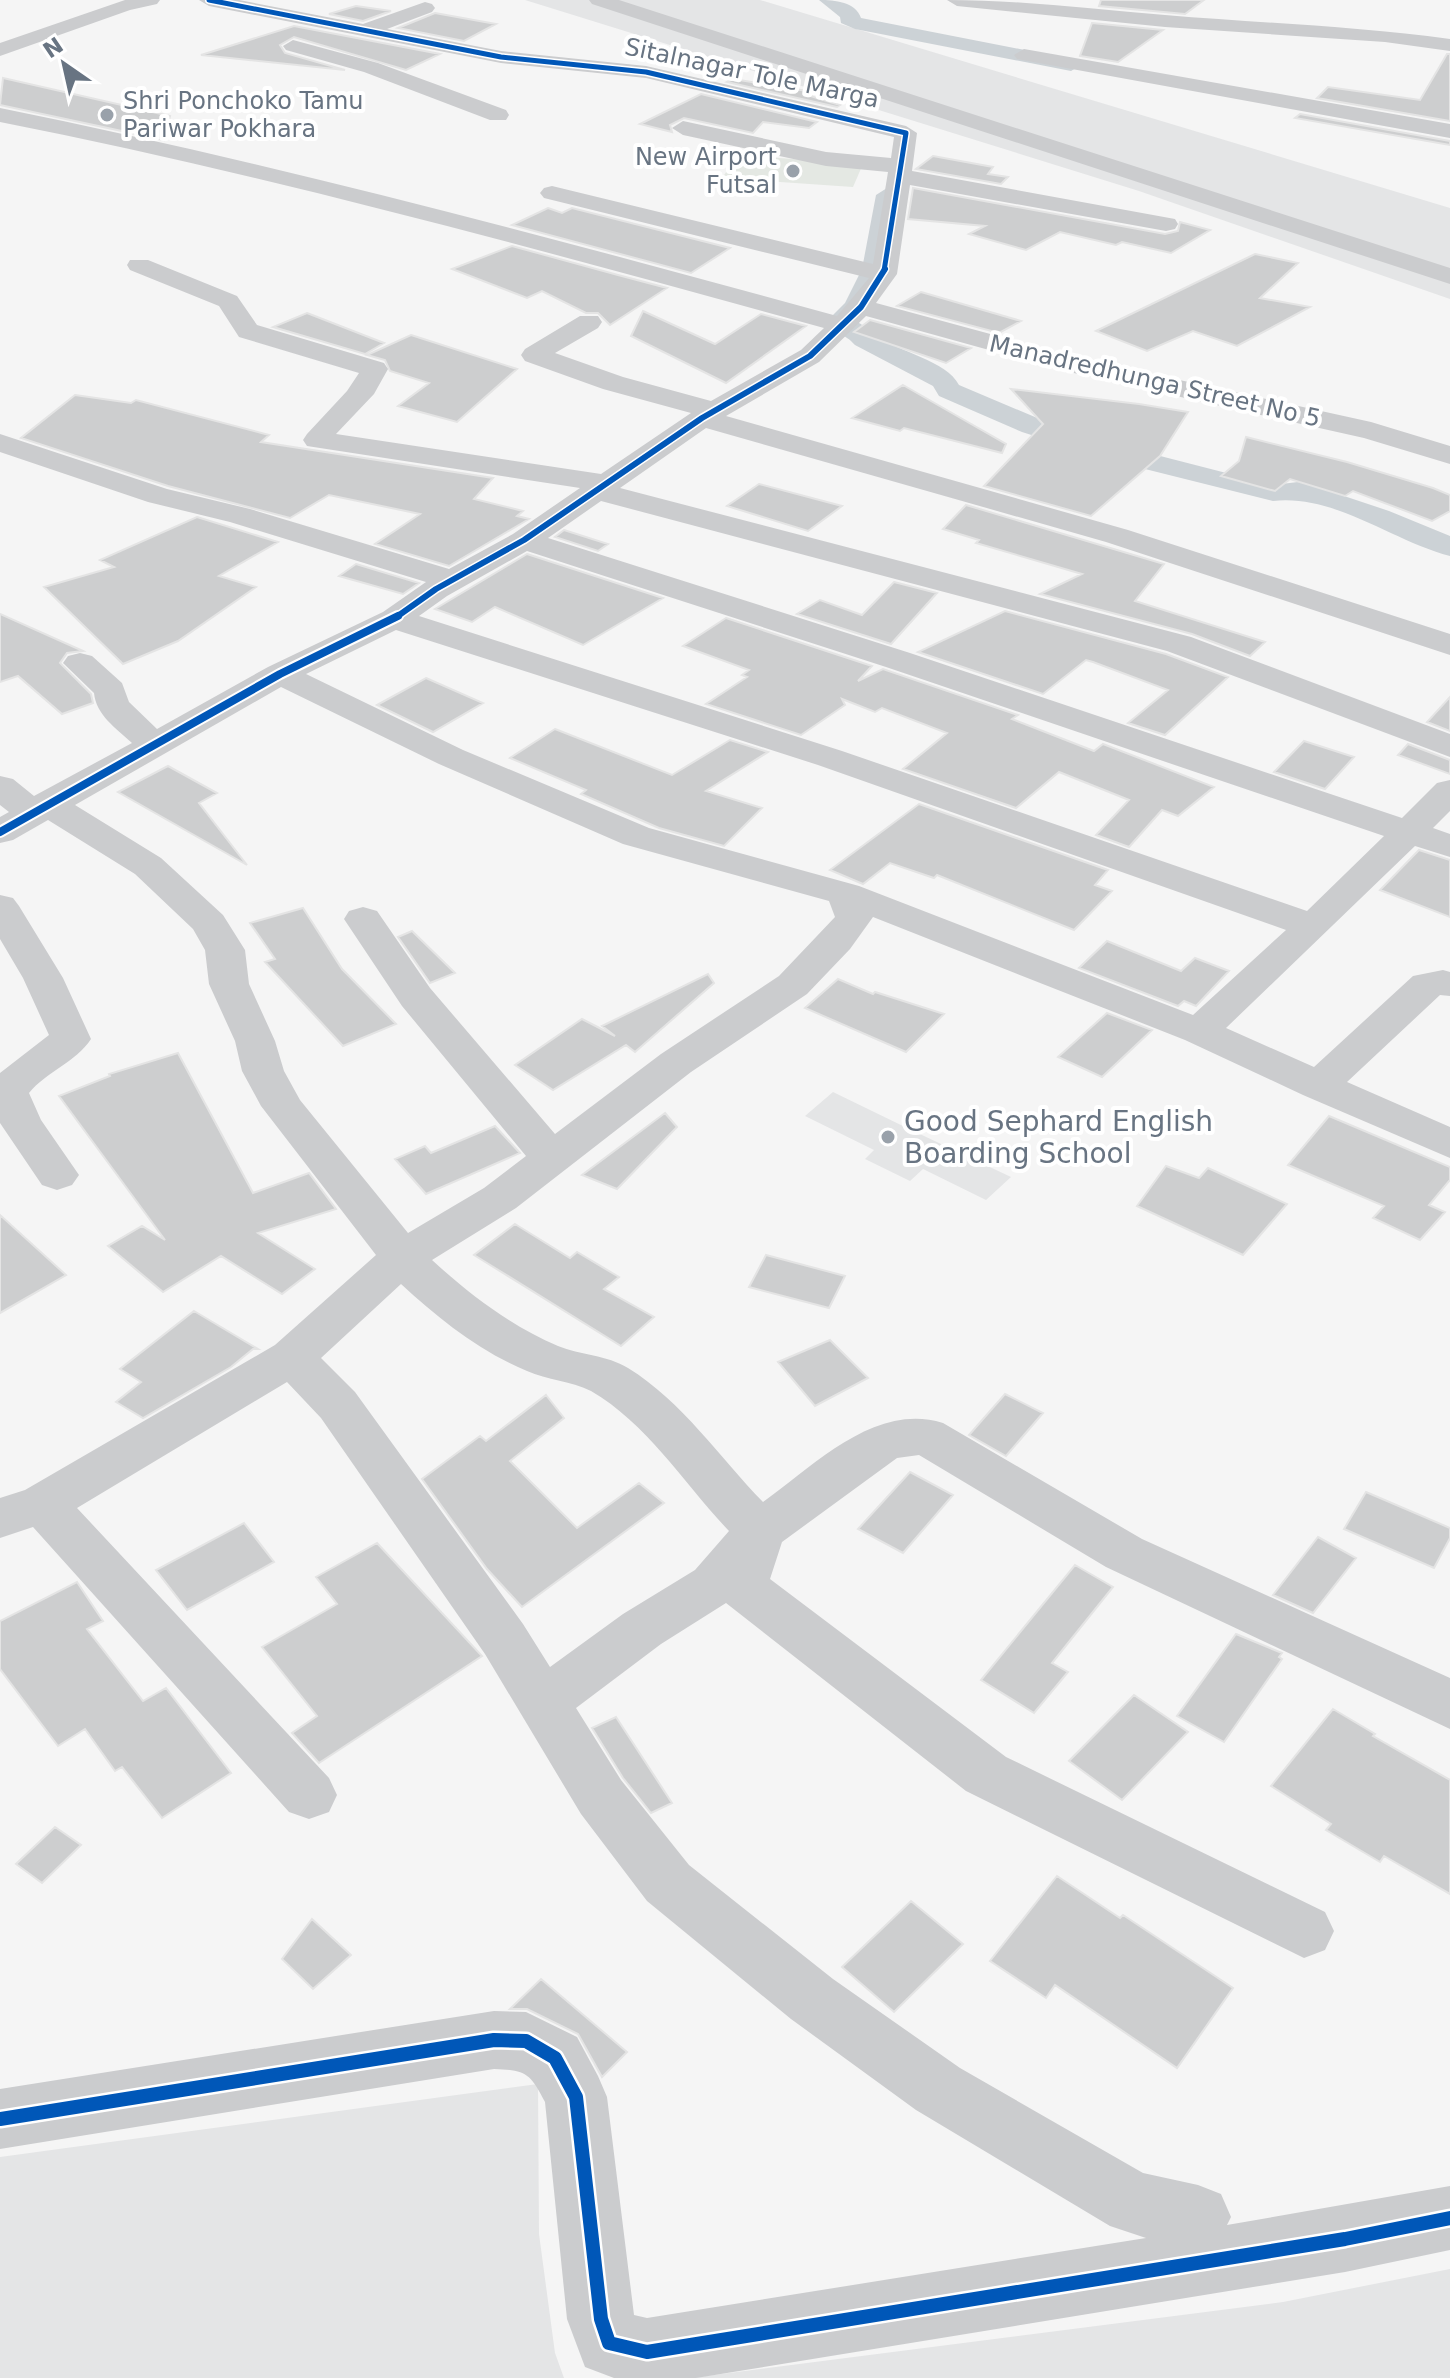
<svg xmlns="http://www.w3.org/2000/svg" width="1450" height="2378" viewBox="0 0 1450 2378" font-family="'DejaVu Sans',sans-serif">
<style>
.built{fill:#e4e5e6}
.green{fill:#e4e8e3}
.lines{fill:none;stroke-linecap:round;stroke-linejoin:round}
.canal{fill:#ccd2d6;fill-rule:evenodd}
.building{fill:#cdcecf;stroke:#e4e4e4;stroke-width:2}
.minor{fill:#cbccce;fill-rule:evenodd}
.cycleway-far3-casing{stroke:#fff;stroke-width:8}
.cycleway-far2-casing{stroke:#fff;stroke-width:9}
.cycleway-far1-casing{stroke:#fff;stroke-width:12}
.cycleway-casing{stroke:#fff;stroke-width:19}
.cycleway-far3{stroke:#0057b8;stroke-width:5}
.cycleway-far2{stroke:#0057b8;stroke-width:6}
.cycleway-far1{stroke:#0057b8;stroke-width:8}
.cycleway{stroke:#0057b8;stroke-width:14}
.poi-dot{fill:#99a1aa;stroke:#fff;stroke-width:3}
.labels{text-anchor:middle;dominant-baseline:central;stroke-width:8;stroke-linejoin:round;paint-order:stroke}
.far-street-label{font-size:24px;fill:#687482;stroke:#fff}
.far-poi-label{font-size:24px;fill:#687482;stroke:#fff;text-anchor:start}
.poi-label{font-size:28px;fill:#687482;stroke:#fff;text-anchor:start}
</style>
<rect width="100%" height="100%" fill="#f5f5f5"/>
<!-- built -->
<path class="built" d="M 525,0 L 760,0 L 1450,208 L 1450,299 L 1139,191 Z
M 833,1092 L 905,1127 L 1011,1177 L 986,1200 L 923,1169 L 910,1181 L 865,1159 L 874,1150 L 805,1116 Z
M 538,2084 L 539,2234 L 555,2353 L 564,2378 L 0,2378 L 0,2157 Z
M 1450,2269 L 1450,2378 L 690,2378 L 1283,2302 Z"/>
<!-- green -->
<path class="green" d="M 738,155 L 863,164 L 853,187 L 722,178 Z"/>
<g class="lines">
<!-- canal -->
<path class="canal" d="M 819,0 C 835,0 856,2 861,18 L 1071,59 L 1081,65 L 1071,71 L 855,29 L 841,23 L 840,17 Z
M 887,188 L 898,195 C 891,238 889,290 854,321 C 864,324 867,330 875,336 C 898,351 947,361 959,385 L 1042,420 L 1133,449 L 1273,485 L 1298,482 L 1308,484 L 1389,511 L 1450,536 L 1450,556 C 1392,541 1335,494 1273,501 L 1113,461 L 1022,432 L 939,396 L 933,386 L 855,345 C 845,333 832,333 825,323 L 845,303 L 862,269 L 876,195 Z"/>
</g>
<!-- building -->
<path class="building" d="M 1101,0 L 1204,0 L 1185,14 L 1099,6 Z
M 356,6 L 391,11 L 363,21 L 329,14 Z
M 435,13 L 496,24 L 464,41 L 398,28 Z
M 1092,23 L 1163,30 L 1118,62 L 1080,56 Z
M 294,26 L 440,54 L 406,70 L 294,37 L 280,45 L 285,53 L 345,70 L 201,55 Z
M 1447,54 L 1450,54 L 1450,121 L 1317,98 L 1328,87 L 1420,100 Z
M 3,78 L 170,116 L 164,140 L 0,105 Z
M 733,79 L 807,91 L 804,94 L 840,105 L 837,107 L 727,82 Z
M 701,94 L 817,122 L 809,128 L 763,122 L 753,133 L 684,118 L 670,125 L 672,132 L 640,124 Z
M 1300,114 L 1450,141 L 1450,145 L 1295,118 Z
M 933,156 L 993,167 L 988,174 L 1008,177 L 1001,184 L 916,169 Z
M 913,188 L 1165,234 L 1178,231 L 1180,222 L 1210,230 L 1171,253 L 1122,242 L 1116,245 L 1060,232 L 1026,250 L 969,234 L 985,226 L 908,219 Z
M 548,208 L 562,213 L 572,208 L 730,248 L 691,273 L 512,225 Z
M 512,246 L 618,275 L 667,288 L 610,325 L 598,313 L 586,313 L 542,291 L 527,298 L 452,269 Z
M 1255,254 L 1298,263 L 1260,298 L 1310,307 L 1237,346 L 1193,331 L 1147,351 L 1096,331 Z
M 921,292 L 1021,321 L 999,333 L 897,306 Z
M 643,311 L 715,344 L 761,314 L 806,326 L 726,383 L 631,336 Z
M 307,313 L 384,343 L 365,354 L 273,327 Z
M 870,320 L 971,348 L 946,363 L 854,332 Z
M 411,335 L 517,369 L 457,422 L 398,406 L 429,383 L 390,371 L 385,360 L 367,355 Z
M 903,385 L 1006,444 L 1002,453 L 904,428 L 900,431 L 852,418 Z
M 1011,389 L 1139,404 L 1188,412 L 1160,456 L 1091,516 L 984,486 L 1043,424 Z
M 75,395 L 131,403 L 136,400 L 269,435 L 261,442 L 493,478 L 474,499 L 523,511 L 517,516 L 529,519 L 449,566 L 375,544 L 420,514 L 329,495 L 290,518 L 168,486 L 21,438 Z
M 1246,437 L 1347,462 L 1433,488 L 1450,495 L 1450,511 L 1432,521 L 1353,491 L 1345,496 L 1290,479 L 1275,491 L 1221,476 L 1239,461 Z
M 759,484 L 842,506 L 808,531 L 727,506 Z
M 966,505 L 1164,564 L 1135,601 L 1265,642 L 1250,656 L 1192,634 L 1040,594 L 1082,574 L 976,543 L 979,540 L 943,529 Z
M 197,517 L 278,542 L 219,576 L 256,587 L 178,641 L 123,664 L 44,587 L 114,567 L 100,560 Z
M 564,530 L 608,544 L 598,551 L 555,537 Z
M 527,554 L 663,598 L 583,645 L 495,607 L 472,622 L 435,609 Z
M 356,564 L 419,583 L 403,594 L 339,576 Z
M 894,582 L 937,593 L 891,644 L 797,614 L 820,600 L 862,615 Z
M 1005,611 L 1166,654 L 1228,677 L 1165,735 L 1128,723 L 1168,690 L 1093,662 L 1086,660 L 1043,694 L 918,652 Z
M 0,614 L 83,651 L 67,653 L 60,663 L 91,694 L 93,703 L 62,714 L 18,676 L 0,682 Z
M 726,618 L 872,666 L 858,681 L 883,669 L 1018,715 L 1012,719 L 1094,751 L 1103,744 L 1214,787 L 1178,816 L 1162,810 L 1129,847 L 1096,835 L 1129,800 L 1059,772 L 1016,808 L 903,769 L 947,733 L 882,708 L 875,712 L 842,699 L 845,705 L 801,735 L 706,704 L 747,677 L 742,675 L 749,670 L 683,646 Z
M 426,678 L 483,703 L 433,732 L 377,705 Z
M 1450,697 L 1450,731 L 1427,722 Z
M 555,729 L 672,775 L 730,740 L 768,752 L 706,791 L 762,808 L 724,846 L 659,828 L 581,794 L 586,790 L 510,758 Z
M 1304,741 L 1354,757 L 1325,789 L 1274,772 Z
M 1408,744 L 1450,760 L 1450,774 L 1398,755 Z
M 168,766 L 217,793 L 199,803 L 247,865 L 118,792 Z
M 919,804 L 1108,870 L 1095,885 L 1112,891 L 1074,930 L 937,875 L 934,878 L 890,863 L 863,884 L 830,870 Z
M 1419,850 L 1450,860 L 1450,917 L 1380,890 Z
M 303,908 L 342,969 L 396,1024 L 343,1046 L 265,962 L 275,959 L 250,923 Z
M 412,931 L 455,973 L 430,983 L 398,937 Z
M 1107,941 L 1181,971 L 1195,958 L 1229,971 L 1196,1006 L 1184,1001 L 1178,1006 L 1079,968 Z
M 708,974 L 714,983 L 635,1052 L 626,1045 L 553,1090 L 515,1065 L 582,1019 L 615,1036 L 602,1026 Z
M 838,979 L 873,994 L 875,992 L 944,1014 L 906,1052 L 805,1008 Z
M 1107,1013 L 1152,1030 L 1102,1077 L 1058,1057 Z
M 178,1053 L 253,1193 L 309,1173 L 336,1209 L 258,1233 L 315,1269 L 282,1294 L 221,1256 L 163,1292 L 108,1246 L 142,1226 L 165,1240 L 59,1096 L 110,1076 L 109,1074 Z
M 665,1113 L 677,1127 L 617,1189 L 582,1175 Z
M 1329,1116 L 1450,1167 L 1450,1180 L 1429,1205 L 1445,1212 L 1420,1240 L 1373,1218 L 1384,1206 L 1288,1165 Z
M 495,1126 L 520,1153 L 426,1194 L 395,1159 L 425,1146 L 431,1153 Z
M 1166,1166 L 1199,1178 L 1208,1168 L 1287,1204 L 1243,1255 L 1137,1206 Z
M 0,1215 L 66,1275 L 0,1313 Z
M 515,1224 L 570,1258 L 577,1252 L 619,1277 L 604,1289 L 654,1317 L 621,1346 L 474,1255 Z
M 766,1255 L 845,1276 L 829,1308 L 749,1287 Z
M 194,1311 L 258,1349 L 253,1349 L 231,1367 L 143,1418 L 116,1402 L 141,1382 L 120,1369 Z
M 830,1340 L 868,1378 L 815,1406 L 778,1362 Z
M 1005,1394 L 1043,1413 L 1006,1456 L 969,1435 Z
M 546,1395 L 564,1418 L 510,1461 L 577,1528 L 639,1483 L 664,1503 L 522,1607 L 487,1569 L 422,1479 L 480,1436 L 486,1441 Z
M 910,1472 L 953,1495 L 903,1553 L 858,1529 Z
M 1366,1492 L 1450,1528 L 1450,1538 L 1434,1568 L 1344,1529 Z
M 244,1523 L 274,1562 L 187,1610 L 156,1570 Z
M 1318,1537 L 1356,1558 L 1313,1613 L 1273,1595 Z
M 377,1543 L 482,1656 L 319,1763 L 292,1733 L 317,1716 L 262,1647 L 337,1604 L 316,1577 Z
M 1075,1565 L 1113,1587 L 1052,1663 L 1068,1672 L 1034,1713 L 981,1680 Z
M 77,1582 L 103,1621 L 87,1629 L 143,1701 L 166,1688 L 231,1773 L 162,1818 L 122,1767 L 115,1771 L 85,1729 L 58,1746 L 0,1669 L 0,1621 Z
M 1236,1634 L 1282,1653 L 1279,1657 L 1282,1659 L 1224,1742 L 1177,1716 Z
M 1134,1695 L 1188,1732 L 1122,1800 L 1069,1761 Z
M 1333,1709 L 1375,1734 L 1373,1736 L 1450,1780 L 1450,1894 L 1384,1856 L 1380,1862 L 1326,1830 L 1331,1824 L 1271,1786 Z
M 616,1717 L 672,1803 L 651,1813 L 623,1778 L 592,1728 Z
M 55,1827 L 81,1845 L 42,1883 L 16,1864 Z
M 1057,1876 L 1120,1918 L 1123,1915 L 1233,1988 L 1177,2068 L 1055,1985 L 1046,1998 L 990,1961 Z
M 911,1901 L 963,1944 L 894,2012 L 842,1967 Z
M 312,1919 L 351,1955 L 313,1989 L 282,1959 Z
M 541,1979 L 627,2052 L 602,2077 L 578,2034 L 527,2009 L 510,2009 Z"/>
<g class="lines">
<!-- minor -->
<path class="minor" d="M 125,0 L 160,0 L 157,4 L 130,10 L 0,56 L 0,43 Z
M 199,0 L 239,0 L 363,24 L 425,2 L 432,4 L 435,8 L 432,12 L 387,29 L 501,51 L 646,66 L 906,126 L 917,133 L 912,171 L 1175,219 L 1178,224 L 1175,229 L 1166,231 L 910,185 L 897,274 L 876,303 L 1079,358 L 1371,422 L 1450,446 L 1450,464 L 1364,438 L 1065,371 L 866,316 L 819,362 L 726,416 L 1128,530 L 1450,634 L 1450,655 L 1106,542 L 706,428 L 620,488 L 1191,637 L 1450,734 L 1450,757 L 1167,651 L 601,501 L 548,538 L 910,653 L 1402,818 L 1437,783 L 1450,780 L 1450,811 L 1433,828 L 1450,834 L 1450,857 L 1415,846 L 1226,1028 L 1314,1067 L 1413,976 L 1443,970 L 1450,972 L 1450,996 L 1440,995 L 1347,1082 L 1450,1127 L 1450,1158 L 1303,1095 L 1185,1040 L 873,917 L 850,949 L 807,994 L 691,1072 L 516,1208 L 432,1260 C 469,1294 511,1326 558,1346 C 580,1355 607,1355 628,1368 C 683,1402 719,1457 763,1502 C 815,1465 875,1402 943,1423 L 1142,1539 L 1450,1678 L 1450,1729 L 1106,1567 L 919,1455 L 897,1458 L 782,1542 L 770,1579 L 1006,1757 L 1325,1912 L 1334,1931 L 1325,1950 L 1304,1958 L 966,1791 L 726,1603 L 661,1644 L 576,1708 L 621,1780 L 689,1865 L 833,1979 L 960,2068 L 1143,2173 L 1198,2185 L 1221,2194 L 1231,2217 L 1227,2225 L 1450,2186 L 1450,2250 L 1345,2272 L 696,2378 L 614,2378 L 585,2367 L 567,2319 L 545,2102 C 530,2073 526,2070 494,2069 L 0,2149 L 0,2089 L 494,2011 L 526,2012 L 577,2037 L 598,2076 L 607,2097 L 634,2315 L 647,2318 L 1146,2238 L 1110,2226 L 916,2110 L 791,2019 L 647,1901 L 581,1814 L 485,1654 L 321,1418 L 287,1382 L 77,1508 L 329,1778 L 337,1795 L 329,1812 L 309,1819 L 289,1812 L 33,1527 L 0,1538 L 0,1498 L 25,1490 L 275,1345 L 376,1255 L 261,1106 L 242,1071 L 235,1041 L 209,984 L 205,950 L 193,929 L 135,874 L 48,820 L 13,840 L 0,843 L 0,817 L 9,812 L 0,805 L 0,776 L 13,779 L 34,796 L 132,743 C 116,728 96,715 94,693 L 63,663 L 68,656 L 80,653 L 92,656 L 122,683 L 129,702 L 157,729 L 268,667 L 383,612 L 426,582 L 230,522 L 148,502 L 0,452 L 0,434 L 167,489 L 250,509 L 449,569 L 513,534 L 580,488 L 307,446 L 303,440 L 307,434 L 347,391 L 359,373 L 239,337 L 219,306 L 130,270 L 127,265 L 130,260 L 148,260 L 237,296 L 257,325 L 384,363 L 388,369 L 374,394 L 336,434 L 601,474 L 691,413 L 603,389 L 525,361 L 521,355 L 525,349 L 580,316 L 598,316 L 602,322 L 598,328 L 555,353 L 623,377 L 711,401 L 801,350 L 824,328 C 551,253 278,177 0,122 L 0,108 C 282,165 560,240 837,316 L 869,278 L 544,198 L 540,193 L 544,188 L 552,186 L 873,264 L 888,172 L 826,166 L 683,135 L 672,128 L 683,121 L 826,152 L 891,158 L 894,137 L 646,78 L 501,63 L 209,6 ZM 527,551 L 886,667 L 1384,836 L 1307,911 L 842,751 L 419,616 L 447,596 ZM 396,630 L 818,765 L 1286,930 L 1193,1015 L 859,886 L 649,828 L 463,750 L 306,674 ZM 281,687 L 439,764 L 623,844 L 829,901 L 835,917 L 779,976 L 661,1054 L 555,1134 L 430,988 L 377,911 L 363,907 L 349,911 L 344,919 L 402,1006 L 526,1156 L 484,1188 L 408,1233 L 300,1100 L 284,1071 L 275,1041 L 249,984 L 245,950 L 223,915 L 161,858 L 75,805 ZM 401,1284 C 439,1319 479,1351 527,1371 C 547,1380 572,1381 591,1391 C 648,1424 685,1485 729,1531 L 695,1570 L 623,1614 L 550,1667 L 523,1624 L 355,1392 L 321,1358 Z
M 589,0 L 619,0 L 1450,268 L 1450,284 L 592,4 Z
M 947,0 C 1021,0 1092,9 1165,15 C 1260,23 1355,26 1450,39 L 1450,51 L 1385,42 L 1165,27 L 957,6 Z
M 293,40 L 378,63 L 506,110 L 509,115 L 506,120 L 490,120 L 364,72 L 286,50 L 283,46 Z
M 1024,49 L 1450,124 L 1450,138 L 1017,59 L 1014,55 Z
M 0,895 L 13,898 L 19,906 L 63,978 L 91,1039 C 76,1062 46,1072 29,1093 L 41,1120 L 79,1175 L 72,1185 L 57,1190 L 42,1185 L 0,1123 L 0,1073 L 49,1035 L 23,978 L 0,939 Z"/>
<!-- cycleway-far3 casing -->
<g class="cycleway-far3-casing">
<path id="cycleway-far3" d="M 209,0 L 501,57 L 646,72 L 906,133 L 884,271"/>
</g>
<!-- cycleway-far2 casing -->
<g class="cycleway-far2-casing">
<path id="cycleway-far2" d="M 395,618 L 436,589 L 524,540 L 702,418 L 810,356 L 861,307 L 885,269"/>
</g>
<!-- cycleway-far1 casing -->
<g class="cycleway-far1-casing">
<path id="cycleway-far1" d="M 0,832 L 280,674 L 398,616"/>
</g>
<!-- cycleway casing -->
<g class="cycleway-casing">
<path id="cycleway" d="M 0,2119 L 494,2040 L 526,2041 L 555,2058 L 576,2097 L 601,2319 L 609,2343 L 647,2352 L 1345,2239 L 1450,2218"/>
</g>
<!-- cycleway-far3 -->
<use href="#cycleway-far3" class="cycleway-far3"/>
<!-- cycleway-far2 -->
<use href="#cycleway-far2" class="cycleway-far2"/>
<!-- cycleway-far1 -->
<use href="#cycleway-far1" class="cycleway-far1"/>
<!-- cycleway -->
<use href="#cycleway" class="cycleway"/>
</g>
<!-- markers -->
<g class="poi-dot">
<circle cx="107" cy="115" r="8"/>
<circle cx="793" cy="171" r="8"/>
<circle cx="888" cy="1137" r="8"/>
</g>
<g class="labels">
<!-- far-street labels -->
<g class="far-street-label">
<text transform="translate(752 73) rotate(12)">Sitalnagar Tole Marga</text>
<text transform="translate(1155 381) rotate(13)">Manadredhunga Street No 5</text>
</g>
<!-- far-poi labels -->
<g class="far-poi-label">
<text x="123" y="101">Shri Ponchoko Tamu<tspan x="123" dy="28">Pariwar Pokhara</tspan></text>
<text x="777" y="157" text-anchor="end">New Airport<tspan x="777" dy="28">Futsal</tspan></text>
</g>
<!-- poi labels -->
<g class="poi-label">
<text x="904" y="1121">Good Sephard English<tspan x="904" dy="32">Boarding School</tspan></text>
</g>
</g>
<!-- north arrow -->
<g transform="translate(64 64) rotate(326)" stroke="#ffffff" stroke-width="6" paint-order="stroke">
<path d="M0-6L14 30L0 20L-14 30Z" fill="#687482"/>
<text y="-12" font-size="22" font-weight="bold" text-anchor="middle" fill="#687482">N</text>
</g>
</svg>
